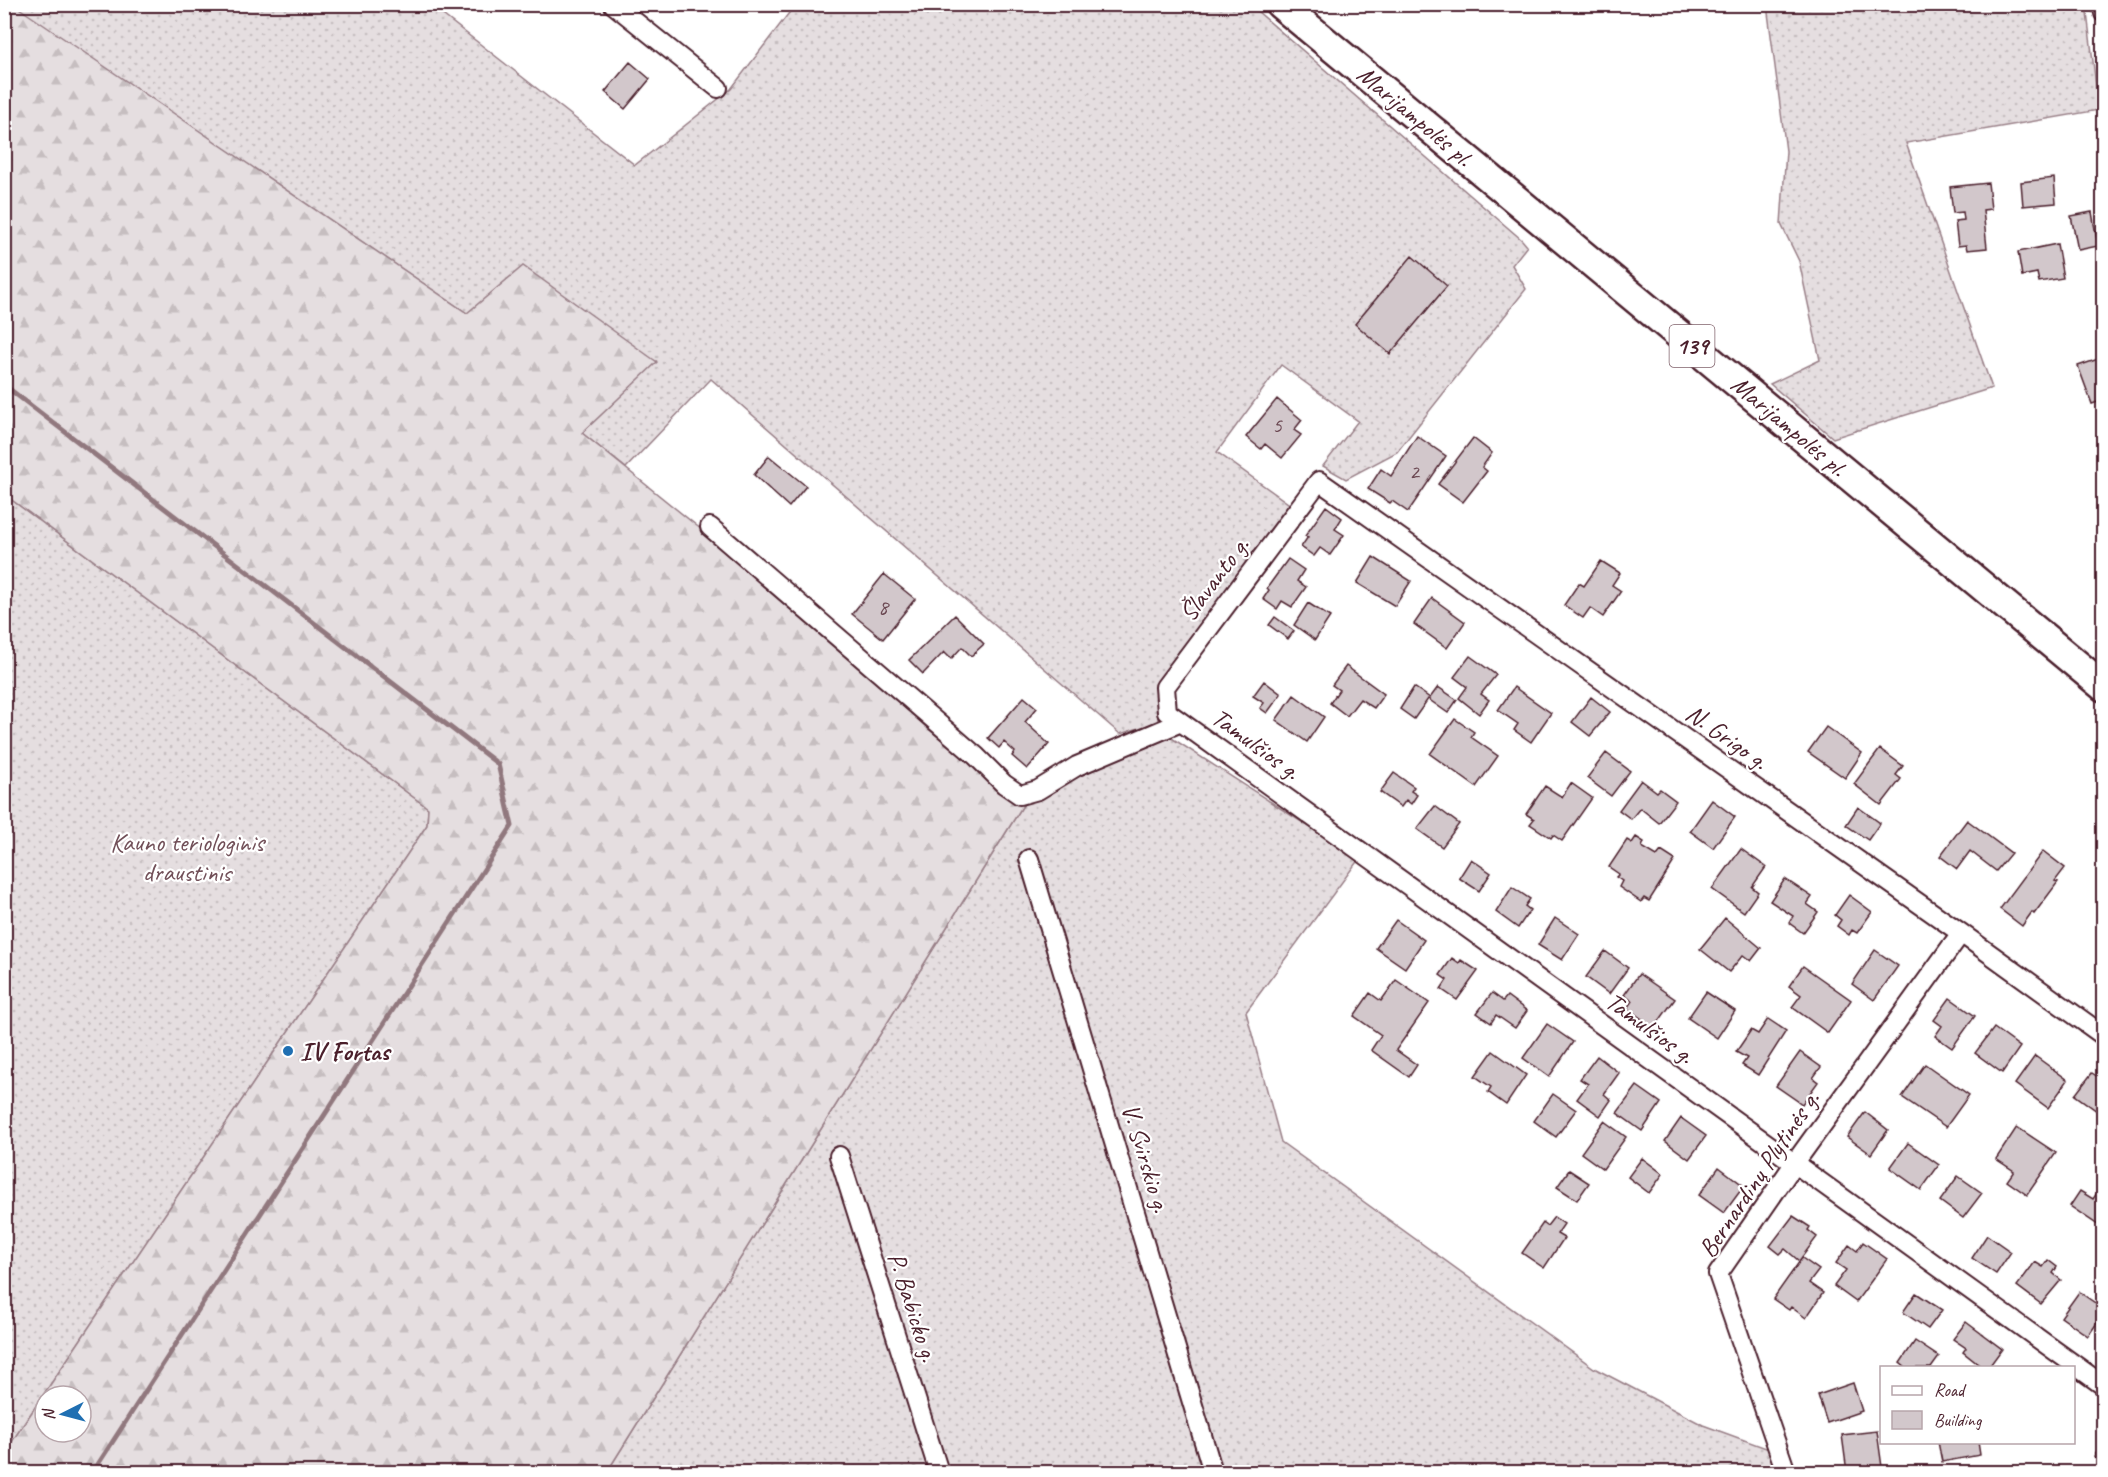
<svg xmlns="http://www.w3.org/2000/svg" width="2108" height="1477" viewBox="0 0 2108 1477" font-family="Caveat,sans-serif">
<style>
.grass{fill:url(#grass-dots);stroke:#987e86;stroke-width:1.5}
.forest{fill:url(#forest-firs);stroke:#987e86;stroke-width:1.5;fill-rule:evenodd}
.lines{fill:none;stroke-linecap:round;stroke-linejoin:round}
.stream{stroke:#91787e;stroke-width:5}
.building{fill:#d2c7cb;stroke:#4a1f2b;stroke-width:1.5}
.street-casing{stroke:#4a1f2b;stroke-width:22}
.primary-casing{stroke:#4a1f2b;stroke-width:33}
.street{stroke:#fff;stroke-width:18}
.primary{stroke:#fff;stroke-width:28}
.poi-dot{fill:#1f6fb2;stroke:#fff;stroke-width:2}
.labels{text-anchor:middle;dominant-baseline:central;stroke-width:4.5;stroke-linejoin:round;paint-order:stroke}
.number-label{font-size:22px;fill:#6c4953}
.shield{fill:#fff;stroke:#80626b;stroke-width:1.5}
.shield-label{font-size:24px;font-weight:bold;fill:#4a1f2b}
.street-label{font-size:26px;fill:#4a1f2b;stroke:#fff}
.park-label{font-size:26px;fill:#714f58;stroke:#fff}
.poi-label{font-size:26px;font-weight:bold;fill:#4a1f2b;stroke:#fff;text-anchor:start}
</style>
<defs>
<pattern id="grass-dots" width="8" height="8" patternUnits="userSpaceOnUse" patternTransform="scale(1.5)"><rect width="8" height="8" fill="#e5dee0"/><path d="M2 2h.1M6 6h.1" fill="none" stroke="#c6bec0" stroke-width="1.8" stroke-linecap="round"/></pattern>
<pattern id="forest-firs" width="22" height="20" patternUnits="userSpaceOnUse" patternTransform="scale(1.5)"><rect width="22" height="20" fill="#e5dee0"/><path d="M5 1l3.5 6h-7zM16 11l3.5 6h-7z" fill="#c6bec0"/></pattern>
</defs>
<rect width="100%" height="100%" fill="#fff"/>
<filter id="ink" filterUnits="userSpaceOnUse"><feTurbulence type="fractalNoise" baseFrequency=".0167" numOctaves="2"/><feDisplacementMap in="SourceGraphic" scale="12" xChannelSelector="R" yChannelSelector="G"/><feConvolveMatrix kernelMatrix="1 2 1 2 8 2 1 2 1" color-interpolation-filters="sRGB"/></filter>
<g filter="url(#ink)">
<!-- grass -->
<path class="grass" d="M 13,5 L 430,5 L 635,165 L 731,89 L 795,5 L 1250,5 L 1522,240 L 1527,246 L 1512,265 L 1526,289 L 1397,452 L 1346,479 L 1323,466 L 1358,421 L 1281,365 L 1217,452 L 1292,506 L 1156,683 L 1158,722 L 1120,734 L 711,379 L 626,468 L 582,433 L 656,361 L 467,313 Z
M 1767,5 L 2086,5 L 2099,110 L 1906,143 L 1992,388 L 1833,438 L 1770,384 L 1820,360 L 1799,261 L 1781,224 L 1786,151 Z
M 5,495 L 428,808 L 427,825 L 5,1452 Z
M 1167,735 L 1359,859 L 1246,1012 L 1281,1142 L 1594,1368 L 1703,1425 L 1769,1449 L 1777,1472 L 607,1472 L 1025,802 Z"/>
<!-- forest -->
<path class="forest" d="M 13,4 L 467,313 L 523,266 L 657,362 L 582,433 L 765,581 L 926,727 L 1013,797 L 1025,802 L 607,1472 L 5,1472 L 5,1452 L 427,825 L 428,808 L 5,495 L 4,5 ZM 45,1396 L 81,1396 L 81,1432 L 45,1432 Z"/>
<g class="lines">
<!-- stream -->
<path class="stream" d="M 4,385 L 498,764 L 512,826 L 93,1472"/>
</g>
<!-- building -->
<path class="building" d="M 630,62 L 650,79 L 625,109 L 605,92 Z
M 2054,178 L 2056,203 L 2023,206 L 2021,182 Z
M 1988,183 L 1991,209 L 1983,210 L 1987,248 L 1967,250 L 1966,245 L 1958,246 L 1955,221 L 1964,220 L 1963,212 L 1953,213 L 1950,187 Z
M 2092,212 L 2098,246 L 2078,250 L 2071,216 Z
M 2057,244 L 2063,278 L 2039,282 L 2037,273 L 2022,276 L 2018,252 Z
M 1412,256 L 1447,286 L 1390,354 L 1355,324 Z
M 2104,357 L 2104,400 L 2092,404 L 2078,366 Z
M 1277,399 L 1302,420 L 1294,430 L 1301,435 L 1282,458 L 1265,444 L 1261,449 L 1246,437 Z
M 1417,436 L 1446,456 L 1408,512 L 1392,501 L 1390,503 L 1368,489 L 1381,469 L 1391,476 Z
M 1473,438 L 1492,453 L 1482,467 L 1487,471 L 1463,502 L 1438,484 Z
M 769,456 L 806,486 L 789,507 L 754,475 Z
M 1326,506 L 1342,518 L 1335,529 L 1344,535 L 1330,555 L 1320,548 L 1314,556 L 1301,547 L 1308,537 L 1305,536 Z
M 1373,557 L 1411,581 L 1395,606 L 1357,583 Z
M 1288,559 L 1304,570 L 1297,581 L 1306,587 L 1292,607 L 1282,601 L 1277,609 L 1263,599 L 1269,590 L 1267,588 Z
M 1601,561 L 1620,573 L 1612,585 L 1621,591 L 1603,617 L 1590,608 L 1583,618 L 1564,605 L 1579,583 L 1584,586 Z
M 884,574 L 915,599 L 883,639 L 852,614 Z
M 1432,598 L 1465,622 L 1447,648 L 1414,624 Z
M 1308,603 L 1330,617 L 1315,640 L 1294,625 Z
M 955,615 L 984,644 L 971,656 L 962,647 L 951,659 L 944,652 L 923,674 L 909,660 Z
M 1275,617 L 1294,631 L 1288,639 L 1269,625 Z
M 1470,656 L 1496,675 L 1481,694 L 1489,700 L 1479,714 L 1459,698 L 1467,687 L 1454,677 Z
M 1346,666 L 1384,694 L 1374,708 L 1360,699 L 1347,716 L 1330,703 L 1339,690 L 1332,685 Z
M 1264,681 L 1281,694 L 1267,713 L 1260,708 L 1264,703 L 1253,696 Z
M 1414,687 L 1430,698 L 1438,687 L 1457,700 L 1448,713 L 1428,699 L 1414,719 L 1400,709 Z
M 1514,687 L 1551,713 L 1531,742 L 1514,730 L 1518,724 L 1498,710 Z
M 1294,695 L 1324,717 L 1307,742 L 1276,720 Z
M 1024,697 L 1037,708 L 1025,722 L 1049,744 L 1027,769 L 1012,756 L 1015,752 L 1004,742 L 999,748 L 988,738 Z
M 1591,697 L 1610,712 L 1590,736 L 1572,722 Z
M 1455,719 L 1474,732 L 1471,737 L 1498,756 L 1476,787 L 1430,754 Z
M 1826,727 L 1862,753 L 1845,778 L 1808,752 Z
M 1880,749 L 1903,766 L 1896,775 L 1901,779 L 1881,805 L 1854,784 Z
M 1606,753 L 1630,771 L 1611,796 L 1587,778 Z
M 1394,773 L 1414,787 L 1411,791 L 1417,795 L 1411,804 L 1406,800 L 1401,807 L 1380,792 Z
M 1641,780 L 1657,792 L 1660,789 L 1676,801 L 1659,823 L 1640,808 L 1631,819 L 1619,810 Z
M 1571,783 L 1592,798 L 1562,841 L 1553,835 L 1551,838 L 1530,824 L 1534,819 L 1526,814 L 1545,786 L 1562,797 Z
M 1712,800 L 1735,817 L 1713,848 L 1690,831 Z
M 1435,806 L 1459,824 L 1442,847 L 1417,829 Z
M 1858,807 L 1880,823 L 1868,840 L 1846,825 Z
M 1967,820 L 2011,853 L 1996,871 L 1970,851 L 1957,869 L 1940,856 Z
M 1636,837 L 1644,842 L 1642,847 L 1657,856 L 1661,851 L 1675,860 L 1649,901 L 1644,898 L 1641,902 L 1619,887 L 1622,881 L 1616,877 L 1619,874 L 1609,867 L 1627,840 L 1632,843 Z
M 1741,849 L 1766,867 L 1752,887 L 1758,892 L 1744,912 L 1712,889 Z
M 2043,851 L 2065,868 L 2055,881 L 2058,882 L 2034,914 L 2032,912 L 2022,926 L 2000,909 Z
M 1471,859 L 1491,873 L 1479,891 L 1459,878 Z
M 1785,879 L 1812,897 L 1807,904 L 1818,912 L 1803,933 L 1789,923 L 1793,916 L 1770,901 Z
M 1512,887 L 1530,899 L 1525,906 L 1530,910 L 1518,928 L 1496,912 Z
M 1849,895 L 1872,912 L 1857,933 L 1852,930 L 1849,935 L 1837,926 L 1841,920 L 1835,915 Z
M 1555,918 L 1579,934 L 1562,960 L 1538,945 Z
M 1725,918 L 1761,948 L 1751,961 L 1743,955 L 1729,972 L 1700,949 Z
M 1396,920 L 1424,940 L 1405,968 L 1376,948 Z
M 1875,950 L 1898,966 L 1874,1000 L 1852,984 Z
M 1605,951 L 1628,968 L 1609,994 L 1586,977 Z
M 1452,958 L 1459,963 L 1461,960 L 1478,971 L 1457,1000 L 1441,989 L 1447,980 L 1440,975 Z
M 1803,966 L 1851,1000 L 1828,1033 L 1792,1007 L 1801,995 L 1789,986 Z
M 1639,974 L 1675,999 L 1654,1028 L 1627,1008 L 1632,1001 L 1624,995 Z
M 1396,980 L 1429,1003 L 1396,1050 L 1417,1065 L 1409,1077 L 1371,1050 L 1381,1035 L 1354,1016 L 1370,993 L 1381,1001 Z
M 1706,992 L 1735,1011 L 1717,1038 L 1688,1018 Z
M 1492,993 L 1503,1001 L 1507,996 L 1527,1011 L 1515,1028 L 1496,1015 L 1491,1023 L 1477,1013 Z
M 1950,998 L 1975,1016 L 1952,1048 L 1935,1036 L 1942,1026 L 1934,1020 Z
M 1768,1019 L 1786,1031 L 1758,1075 L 1742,1065 L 1747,1058 L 1736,1052 L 1751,1030 L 1758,1034 Z
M 1547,1024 L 1573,1042 L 1549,1077 L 1523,1058 Z
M 1994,1028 L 2020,1047 L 2002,1073 L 1975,1053 Z
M 1493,1051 L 1526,1075 L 1506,1105 L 1488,1092 L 1491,1087 L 1475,1076 Z
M 1800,1052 L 1821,1067 L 1813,1078 L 1818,1082 L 1802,1104 L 1776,1086 Z
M 1597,1056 L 1619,1073 L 1604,1094 L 1611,1100 L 1600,1116 L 1577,1099 L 1588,1084 L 1580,1079 Z
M 2035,1056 L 2068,1080 L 2048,1108 L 2015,1084 Z
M 1925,1064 L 1969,1095 L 1946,1127 L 1902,1097 Z
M 2092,1073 L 2104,1081 L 2104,1116 L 2075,1095 Z
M 1637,1086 L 1661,1103 L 1642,1131 L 1617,1113 Z
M 1553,1094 L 1576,1110 L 1556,1137 L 1534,1121 Z
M 1865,1112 L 1888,1130 L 1871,1154 L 1847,1137 Z
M 1681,1118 L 1706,1136 L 1689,1159 L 1665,1141 Z
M 1604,1121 L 1626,1137 L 1603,1169 L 1581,1153 Z
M 2017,1127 L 2056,1153 L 2027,1195 L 2007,1181 L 2014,1171 L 1996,1159 Z
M 1908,1143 L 1939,1165 L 1921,1190 L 1890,1168 Z
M 1642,1158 L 1663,1174 L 1649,1193 L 1628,1177 Z
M 1719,1167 L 1744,1186 L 1724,1213 L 1699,1195 Z
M 1569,1170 L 1589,1183 L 1577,1200 L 1557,1187 Z
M 1958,1176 L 1982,1193 L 1963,1218 L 1940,1201 Z
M 2104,1183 L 2104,1229 L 2070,1206 L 2080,1191 L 2093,1199 Z
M 1793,1216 L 1810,1227 L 1808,1230 L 1817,1237 L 1799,1261 L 1785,1249 L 1780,1254 L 1770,1246 Z
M 1554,1217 L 1564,1224 L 1557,1234 L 1564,1238 L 1544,1268 L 1522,1253 L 1543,1223 L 1547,1226 Z
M 1987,1235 L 2011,1252 L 1996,1274 L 1972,1258 Z
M 1863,1242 L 1887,1259 L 1856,1302 L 1834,1286 L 1846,1270 L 1836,1263 L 1849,1245 L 1857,1251 Z
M 1802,1258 L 1819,1270 L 1809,1283 L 1823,1293 L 1806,1318 L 1791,1307 L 1789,1310 L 1773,1299 Z
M 2048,1260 L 2057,1267 L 2053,1273 L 2061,1280 L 2041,1304 L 2017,1286 L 2035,1262 L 2043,1267 Z
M 2079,1292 L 2104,1309 L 2104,1313 L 2088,1336 L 2061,1317 Z
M 1916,1293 L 1942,1310 L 1928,1329 L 1903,1312 Z
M 1966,1322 L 2002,1349 L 1988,1368 L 1983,1368 L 1963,1352 L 1966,1348 L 1953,1339 Z
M 1915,1341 L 1939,1357 L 1931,1368 L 1906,1368 L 1900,1363 Z
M 1853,1383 L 1862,1411 L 1827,1423 L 1818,1395 Z
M 1877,1431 L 1882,1467 L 1847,1472 L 1842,1435 Z
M 1938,1442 L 1978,1442 L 1980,1455 L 1942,1462 Z
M 2104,1443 L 2104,1463 L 2094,1456 Z"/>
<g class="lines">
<!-- street casing -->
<g class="street-casing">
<path id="street" d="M 613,4 L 718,88
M 2102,4 L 2104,13
M 710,527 L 976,756 L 1004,784 L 1020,795 L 1038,790 L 1077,766 L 1181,722
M 1029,859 L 1213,1472
M 2104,1036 L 1961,933 L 1319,481 L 1165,687 L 1167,712 L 2104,1386
M 839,1156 L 939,1472
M 1786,1472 L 1718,1274 L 1794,1164 L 1961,933"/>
</g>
<!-- primary casing -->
<g class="primary-casing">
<path id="primary" d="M 1280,4 L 2104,687"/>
</g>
<!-- street -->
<use href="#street" class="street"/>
<!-- primary -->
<use href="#primary" class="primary"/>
</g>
</g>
<!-- markers -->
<circle class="poi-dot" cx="288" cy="1051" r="6"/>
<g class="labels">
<!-- number labels -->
<g class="number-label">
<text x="1277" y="425">5</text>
<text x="1414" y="472">2</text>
<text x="883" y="607">8</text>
</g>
<!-- shield labels -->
<rect class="shield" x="1669.5" y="325" width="45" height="42" rx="4.5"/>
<g class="shield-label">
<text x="1692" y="346">139</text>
</g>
<!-- street labels -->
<g class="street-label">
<text transform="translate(1415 116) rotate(40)">Marijampolės pl.</text>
<text transform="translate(1789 426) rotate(40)">Marijampolės pl.</text>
<text transform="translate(1214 579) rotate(-53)">Šlavanto g.</text>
<text transform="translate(1727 737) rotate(35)">N. Grigo g.</text>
<text transform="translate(1256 744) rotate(36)">Tamulšios g.</text>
<text transform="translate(1650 1028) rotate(36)">Tamulšios g.</text>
<text transform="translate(1146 1158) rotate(73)">V. Svirskio g.</text>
<text transform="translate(1759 1174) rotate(-56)">Bernardinų Plytinės g.</text>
<text transform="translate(913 1307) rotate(72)">P. Babicko g.</text>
</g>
<!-- park labels -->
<g class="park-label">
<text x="187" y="842">Kauno teriologinis<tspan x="187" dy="30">draustinis</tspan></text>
</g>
<!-- poi labels -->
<g class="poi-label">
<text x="300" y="1051">IV Fortas</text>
</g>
</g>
<!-- margin -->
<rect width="2108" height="1477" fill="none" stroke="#fff" stroke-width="24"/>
<rect x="12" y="12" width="2084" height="1453" fill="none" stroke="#4a1f2b" stroke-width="2" filter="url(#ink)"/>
<!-- legend -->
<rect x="1880" y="1366" width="195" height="78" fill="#ffffff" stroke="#b7a5aa" stroke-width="1.5"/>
<rect x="1892" y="1386" width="30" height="9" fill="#ffffff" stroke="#b7a5aa" stroke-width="1.5"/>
<text x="1934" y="1396" font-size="18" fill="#4a1f2b">Road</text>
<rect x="1892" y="1411" width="30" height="18" fill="#d2c7cb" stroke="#b7a5aa" stroke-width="1.5"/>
<text x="1934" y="1426" font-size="18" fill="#4a1f2b">Building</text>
<!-- north arrow -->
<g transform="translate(63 1414) rotate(264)"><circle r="28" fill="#ffffff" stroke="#b7a5aa" stroke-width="1.5"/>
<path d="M0-4.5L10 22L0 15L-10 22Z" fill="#1f6fb2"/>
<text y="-9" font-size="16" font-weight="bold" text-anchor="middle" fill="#4a1f2b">N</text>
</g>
</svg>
